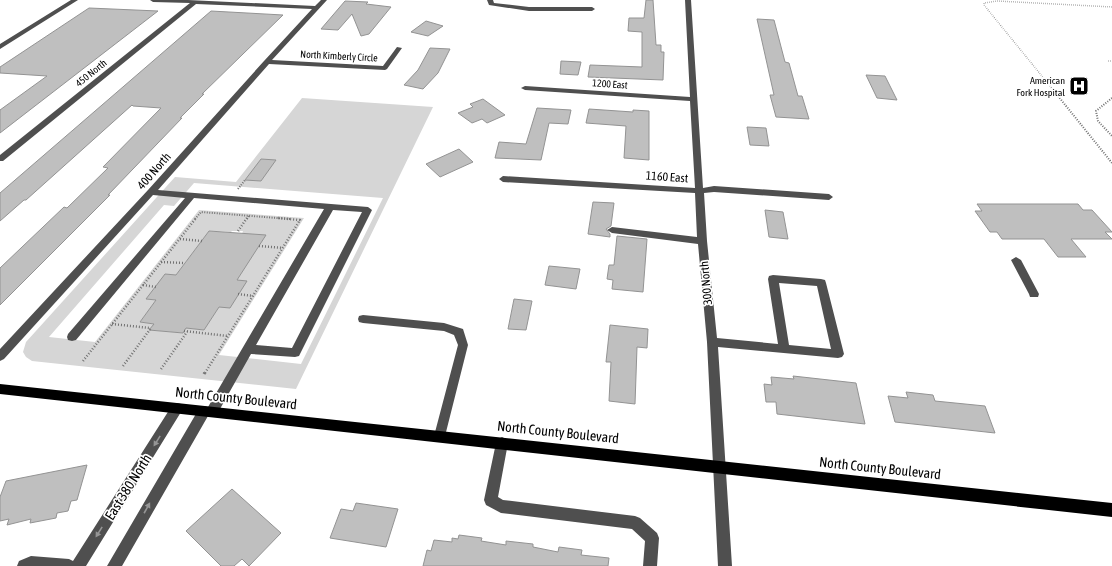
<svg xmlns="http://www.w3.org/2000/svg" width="1112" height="566" viewBox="0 0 1112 566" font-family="'Asap Condensed',sans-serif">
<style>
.green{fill:#d6d6d6;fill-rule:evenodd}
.building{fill:#bfbfbf;stroke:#939393}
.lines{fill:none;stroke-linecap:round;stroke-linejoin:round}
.path-far3{stroke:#717171;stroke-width:1.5;stroke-dasharray:0.5 1.5;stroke-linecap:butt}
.path-far2{stroke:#717171;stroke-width:2;stroke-dasharray:1 1.5;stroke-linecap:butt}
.path-far1{stroke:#717171;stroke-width:2.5;stroke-dasharray:1 2;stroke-linecap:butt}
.path{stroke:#717171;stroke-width:3;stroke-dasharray:1.5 2.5;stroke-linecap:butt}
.minor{fill:#4f4f4f;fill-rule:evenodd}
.major{fill:#000;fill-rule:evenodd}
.oneway{fill:#959595}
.labels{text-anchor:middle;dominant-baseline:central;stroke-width:3.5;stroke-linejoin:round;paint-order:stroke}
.far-street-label{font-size:10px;fill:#000;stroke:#fff}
.far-poi-label{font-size:10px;fill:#000;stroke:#fff;text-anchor:end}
.street-label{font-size:12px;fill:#000;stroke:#fff}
.near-street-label{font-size:14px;fill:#000;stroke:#fff}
</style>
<rect width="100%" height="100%" fill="#fff"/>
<!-- green -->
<path class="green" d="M 302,98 L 433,107 L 296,389 L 32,361 L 26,357 L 23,352 L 26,342 L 175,177 L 236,182 ZM 194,183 L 383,198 L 301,364 L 219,355 L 304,218 L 199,210 L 95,342 L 49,337 L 164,205 L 174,206 ZM 209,231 L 231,232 L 232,231 L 243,231 L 242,234 L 265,236 L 204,330 L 186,328 L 183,333 L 150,330 L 154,324 L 140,322 L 156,300 L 146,299 L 176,275 Z"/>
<!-- building -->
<path class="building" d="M 646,0 L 653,0 L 656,45 L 661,45 L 661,52 L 664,52 L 663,80 L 588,77 L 590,65 L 642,67 L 642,32 L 628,31 L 629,18 L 644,18 Z
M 345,1 L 368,2 L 366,4 L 391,7 L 369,34 L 361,36 L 352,14 L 338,30 L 321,29 Z
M 89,8 L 158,11 L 0,133 L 0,110 L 47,76 L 0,73 L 0,67 Z
M 211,11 L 283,15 L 202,94 L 204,94 L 180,118 L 182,118 L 108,195 L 110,195 L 0,305 L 0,268 L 64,207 L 67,208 L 108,168 L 103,167 L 161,108 L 133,106 L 132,105 L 26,200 L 24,200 L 0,221 L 0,193 Z
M 757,19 L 774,20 L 785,62 L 789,63 L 798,96 L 802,96 L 809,119 L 776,117 L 770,95 L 774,95 Z
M 426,21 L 443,26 L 428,36 L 411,32 Z
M 430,48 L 450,49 L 438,73 L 423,89 L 404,85 L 418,70 Z
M 561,61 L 581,62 L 578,75 L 560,74 Z
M 866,75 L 885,76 L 897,100 L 877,98 Z
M 483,99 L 505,115 L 487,123 L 482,119 L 472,123 L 458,113 L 473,107 L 470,104 Z
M 537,108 L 571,110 L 568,124 L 549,123 L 541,160 L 495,158 L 499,142 L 526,144 Z
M 589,109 L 633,112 L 633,110 L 649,111 L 649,160 L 624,158 L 626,126 L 586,123 Z
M 747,127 L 766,128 L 769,146 L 750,145 Z
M 459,149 L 473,162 L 440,177 L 426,164 Z
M 261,159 L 276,160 L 261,181 L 245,180 Z
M 593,202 L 614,203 L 611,226 L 606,229 L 610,234 L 610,237 L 588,234 Z
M 977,204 L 1078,204 L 1083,210 L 1092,210 L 1112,232 L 1105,232 L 1112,239 L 1071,239 L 1086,257 L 1058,257 L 1044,239 L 1002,239 L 997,232 L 990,232 L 975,211 L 982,211 Z
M 765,210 L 783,212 L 788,239 L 769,237 Z
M 209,231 L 266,235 L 237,280 L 247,281 L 230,308 L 219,307 L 204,330 L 186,328 L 183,333 L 149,330 L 154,324 L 140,322 L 156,300 L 146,299 L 165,274 L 176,275 Z
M 617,236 L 647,239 L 643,292 L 612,289 L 613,280 L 607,279 L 609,265 L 614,265 Z
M 549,266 L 580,269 L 576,289 L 545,285 Z
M 514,299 L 532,301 L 526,330 L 508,329 Z
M 610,325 L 648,329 L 647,348 L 637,347 L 635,404 L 609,401 L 611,362 L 606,362 Z
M 793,376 L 856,383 L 865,424 L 777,414 L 776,402 L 766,402 L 764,384 L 772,385 L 771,377 L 794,379 Z
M 906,392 L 933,395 L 935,401 L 985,406 L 995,433 L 895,422 L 888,396 L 908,398 Z
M 87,465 L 77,500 L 71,501 L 68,511 L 57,513 L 56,518 L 30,523 L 31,519 L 7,525 L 9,519 L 0,521 L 0,497 L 6,481 Z
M 232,489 L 281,533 L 249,566 L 242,559 L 234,566 L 221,566 L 186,531 Z
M 356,503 L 398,509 L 386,547 L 330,538 L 341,509 L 353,511 Z
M 459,535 L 482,538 L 481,541 L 506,545 L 506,541 L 533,544 L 533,547 L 558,552 L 559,547 L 582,550 L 581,555 L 609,558 L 608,566 L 423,566 L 427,550 L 431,551 L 434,540 L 452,542 L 452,538 L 458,539 Z"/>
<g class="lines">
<!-- path-far3 -->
<path class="path-far3" d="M 1108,61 L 1112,61
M 1059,97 L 984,5 L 984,3 L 997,1 L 1112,7"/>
<!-- path-far2 -->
<path class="path-far2" d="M 1058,96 L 1112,163
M 1112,98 L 1096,111 L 1098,121 L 1112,136
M 238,189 L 245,180
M 195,219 L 201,212 L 290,219
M 247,219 L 249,216"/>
<!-- path-far1 -->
<path class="path-far1" d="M 238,231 L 247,218
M 180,239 L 202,241
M 259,246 L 283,248
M 161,262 L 185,263
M 143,285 L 156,287
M 238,294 L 253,296
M 112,324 L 150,328
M 184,331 L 228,336
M 83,361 L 196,218
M 123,366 L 151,328
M 161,369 L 187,332
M 205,373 L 300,220 L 278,218"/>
<!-- path -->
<path class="path" d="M 204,374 L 205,372"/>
<!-- minor -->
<path class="minor" d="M 71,0 L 78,0 L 0,49 L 0,44 Z
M 150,0 L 188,0 L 315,6 L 321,0 L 327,0 L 272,60 L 383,66 L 397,47 L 402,48 L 387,69 L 385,70 L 269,64 L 158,190 L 368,207 L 372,210 L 299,356 L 295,357 L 251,354 L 216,416 L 212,417 L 208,416 L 122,566 L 107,566 L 200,407 L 204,406 L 208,407 L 324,209 L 194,198 L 76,340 L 72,341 L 68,340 L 67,337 L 68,334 L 185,198 L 153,195 L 4,359 L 0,361 L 0,349 L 148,190 L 264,61 L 312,9 L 196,4 L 3,161 L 0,161 L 0,155 L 190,3 L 153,2 ZM 333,210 L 362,212 L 292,348 L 256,345 Z
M 487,0 L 493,0 L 494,3 L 529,7 L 592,7 L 595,9 L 592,11 L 529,11 L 489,5 Z
M 685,0 L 691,0 L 703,188 L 714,186 L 829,194 L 833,197 L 829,200 L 714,192 L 704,193 L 707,241 L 717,338 L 778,344 L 768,279 L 769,276 L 773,275 L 821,279 L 825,280 L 826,283 L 844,354 L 842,357 L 838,358 L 718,347 L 732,566 L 718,566 L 707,342 L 698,244 L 612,233 L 607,230 L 612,227 L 697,237 L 695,193 L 503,182 L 499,179 L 503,176 L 695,188 L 690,101 L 525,90 L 521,88 L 525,86 L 690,97 ZM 779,283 L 817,286 L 831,349 L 789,345 Z
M 1016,257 L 1021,260 L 1039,294 L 1038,297 L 1030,297 L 1029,294 L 1011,260 Z
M 363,315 L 444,323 L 463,329 L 468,345 L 444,440 L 440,442 L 436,440 L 434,436 L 458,345 L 454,335 L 444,331 L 363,323 L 359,322 L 358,319 L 359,316 Z
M 177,403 L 181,404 L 183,408 L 181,412 L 86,566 L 17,566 L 19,561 L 31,556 L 69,559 L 73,561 L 173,404 Z
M 502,437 L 506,439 L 508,443 L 498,497 L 503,500 L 635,516 L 640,518 L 657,533 L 659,538 L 657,566 L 643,566 L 645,541 L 632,529 L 501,513 L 486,505 L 484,500 L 496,443 L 498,439 Z"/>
<!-- major -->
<path class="major" d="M 0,384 L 1112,503 L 1112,517 L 0,394 Z"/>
</g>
<!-- one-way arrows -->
<defs><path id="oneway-solid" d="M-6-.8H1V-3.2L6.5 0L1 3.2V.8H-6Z"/></defs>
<g class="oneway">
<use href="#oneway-solid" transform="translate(157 441) rotate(122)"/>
<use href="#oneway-solid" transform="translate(147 508) rotate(-61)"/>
<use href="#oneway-solid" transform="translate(99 532) rotate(122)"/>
</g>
<!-- icons -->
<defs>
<g id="hospital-square" transform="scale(1)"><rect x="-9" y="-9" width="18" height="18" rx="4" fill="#000" stroke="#fff"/><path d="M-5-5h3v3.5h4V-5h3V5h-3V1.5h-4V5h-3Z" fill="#fff"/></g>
</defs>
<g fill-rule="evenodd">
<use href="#hospital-square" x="1079" y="86"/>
</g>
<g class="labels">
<!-- far-street labels -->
<g class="far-street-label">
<text transform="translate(339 56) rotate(3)">North Kimberly Circle</text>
<text transform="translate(91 73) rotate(-39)">450 North</text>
<text transform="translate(610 84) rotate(4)">1200 East</text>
</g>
<!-- far-poi labels -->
<g class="far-poi-label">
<text x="1065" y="80">American<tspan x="1065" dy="12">Fork Hospital</tspan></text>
</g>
<!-- street labels -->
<g class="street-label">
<text transform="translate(154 171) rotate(-49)">400 North</text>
<text transform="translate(667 177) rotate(4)">1160 East</text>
<text transform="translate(706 283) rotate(-95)">300 North</text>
</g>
<!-- near-street labels -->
<g class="near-street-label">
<text transform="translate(236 398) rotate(6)">North County Boulevard</text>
<text transform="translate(558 432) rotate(6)">North County Boulevard</text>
<text transform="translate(880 468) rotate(6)">North County Boulevard</text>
<text transform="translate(128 487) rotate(-58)">East 380 North</text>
</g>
</g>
</svg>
